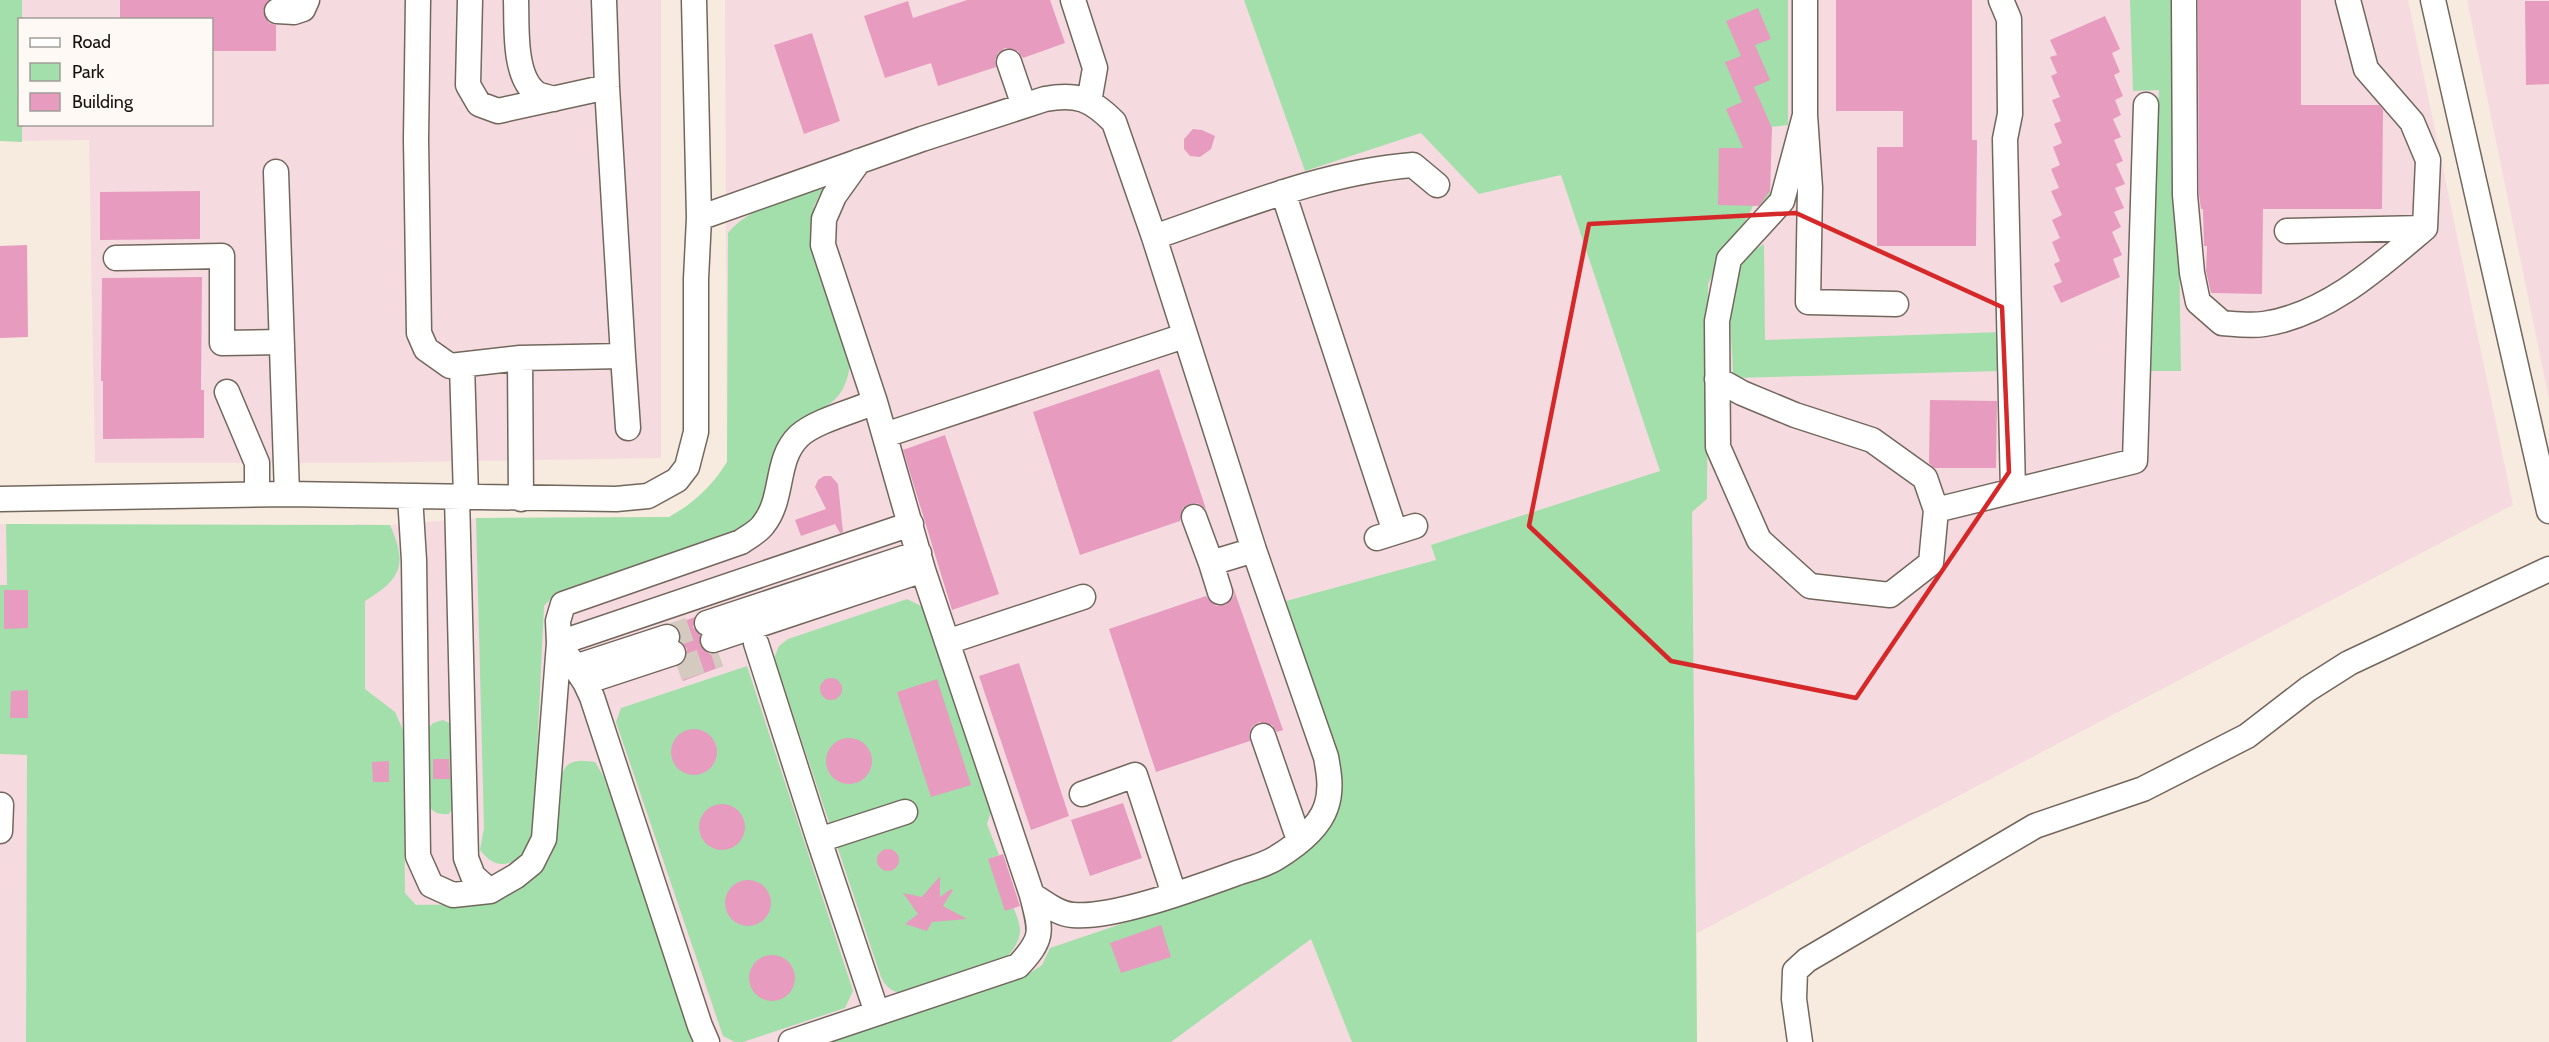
<svg xmlns="http://www.w3.org/2000/svg" width="2549" height="1042" viewBox="0 0 2549 1042" font-family="Cabin,sans-serif">
<style>
.industrial{fill:#f5dbe0;fill-rule:evenodd}
.green{fill:#a3dfab}
.building{fill:#e79bbe}
.lines{fill:none;stroke-linecap:round;stroke-linejoin:round}
.minor-tunnel{stroke:#d5cabf;stroke-width:24;stroke-dasharray:24 12;stroke-linecap:butt}
.minor-casing{stroke:#72675c;stroke-width:27}
.minor{stroke:#fff;stroke-width:24}
.marked{fill:none;stroke:#d62828;stroke-width:4.5;stroke-linejoin:round}
</style>
<rect width="100%" height="100%" fill="#f7eade"/>
<!-- industrial -->
<path class="industrial" d="M 0,0 L 661,0 L 661,458 L 350,463 L 95,463 L 89,140 L 0,141 ZM 20,20 L 212,20 L 212,124 L 20,124 Z
M 725,0 L 2408,0 L 2513,505 L 1697,933 L 1697,1042 L 359,1042 L 355,524 L 390,525 L 476,518 L 669,517 L 685,508 L 713,484 L 727,462 Z
M 2467,0 L 2549,0 L 2549,399 Z
M 0,524 L 29,524 L 26,1042 L 0,1042 Z"/>
<!-- green -->
<path class="green" d="M 0,0 L 22,0 L 22,19 L 20,20 L 20,124 L 22,125 L 22,142 L 0,141 Z
M 1244,0 L 1788,0 L 1788,125 L 1771,127 L 1770,206 L 1753,206 C 1740,234 1721,256 1708,284 L 1707,499 L 1692,512 L 1697,1042 L 1352,1042 L 1311,939 L 1171,1042 L 829,1042 L 1024,977 L 1042,965 L 1050,948 L 1278,871 L 1313,845 L 1338,809 L 1339,764 L 1286,601 L 1436,560 L 1431,545 L 1660,471 L 1561,175 L 1479,194 L 1421,133 L 1305,171 Z
M 2130,0 L 2175,0 L 2181,371 L 2145,371 L 2159,90 L 2133,91 Z
M 824,186 L 814,206 L 813,253 L 850,365 C 842,417 812,402 786,431 C 762,457 774,499 750,521 C 745,526 737,529 730,533 L 557,592 L 544,606 L 533,835 C 523,861 500,877 480,850 L 484,828 L 476,518 L 669,517 C 694,503 712,486 727,462 L 728,233 C 750,206 792,198 824,186 Z
M 1764,244 L 1765,340 L 2003,332 L 2002,371 L 1733,378 C 1733,350 1726,299 1735,275 C 1741,261 1751,252 1764,244 Z
M 6,524 L 390,525 C 408,565 401,579 365,601 L 365,689 L 395,712 L 403,730 L 405,893 L 416,905 C 435,904 478,907 494,902 C 516,895 544,875 552,853 C 560,834 553,774 569,764 C 577,759 586,761 595,762 L 604,777 L 693,1042 L 26,1042 L 27,755 L 0,754 L 0,585 L 7,585 Z
M 907,599 L 925,608 L 992,809 L 987,824 L 999,855 L 989,859 C 996,874 1022,917 1020,932 C 1019,942 1013,950 1007,957 L 906,993 C 893,993 887,989 881,977 L 774,658 L 779,646 L 788,639 Z
M 747,666 L 853,991 L 845,1008 L 743,1042 L 735,1042 L 723,1036 L 616,722 L 621,708 Z
M 443,720 L 451,724 L 455,804 L 449,814 C 436,815 432,812 426,801 L 427,730 L 433,723 Z"/>
<!-- building -->
<path class="building" d="M 120,0 L 269,0 L 263,11 L 269,23 L 276,25 L 276,51 L 212,51 L 212,20 L 120,20 Z
M 967,0 L 1050,0 L 1065,43 L 1023,58 L 1018,51 L 1005,48 L 998,53 L 995,60 L 996,67 L 938,86 L 931,63 L 885,78 L 864,16 L 908,1 L 913,18 Z
M 1836,0 L 1972,0 L 1972,140 L 1977,140 L 1976,246 L 1877,246 L 1877,147 L 1903,147 L 1903,111 L 1836,111 Z
M 2198,0 L 2301,0 L 2301,105 L 2379,105 L 2383,110 L 2382,209 L 2263,209 L 2262,294 L 2211,293 L 2206,271 L 2207,246 L 2204,246 L 2203,209 L 2201,209 L 2199,194 Z
M 2525,1 L 2549,1 L 2549,84 L 2526,85 Z
M 1758,8 L 1771,39 L 1755,45 L 1770,80 L 1754,87 L 1772,128 L 1770,191 L 1759,206 L 1718,205 L 1719,148 L 1743,148 L 1726,109 L 1742,102 L 1725,62 L 1741,56 L 1726,21 Z
M 2105,16 L 2120,49 L 2112,53 L 2120,72 L 2114,75 L 2123,96 L 2115,100 L 2121,115 L 2113,119 L 2121,137 L 2114,140 L 2123,161 L 2116,164 L 2125,184 L 2115,188 L 2124,208 L 2114,212 L 2121,227 L 2112,232 L 2122,255 L 2113,259 L 2120,277 L 2061,303 L 2053,286 L 2062,282 L 2054,264 L 2060,261 L 2052,242 L 2060,238 L 2052,220 L 2062,215 L 2051,191 L 2059,188 L 2051,169 L 2060,165 L 2053,147 L 2062,143 L 2054,124 L 2061,121 L 2052,100 L 2060,97 L 2051,76 L 2057,73 L 2050,57 L 2057,55 L 2050,40 Z
M 812,33 L 840,121 L 804,134 L 774,45 Z
M 1193,129 L 1202,130 L 1215,136 L 1211,149 L 1200,157 L 1190,156 L 1184,149 L 1184,139 Z
M 200,191 L 200,239 L 100,240 L 100,192 Z
M 27,245 L 28,337 L 0,338 L 0,246 Z
M 202,277 L 201,390 L 204,390 L 204,438 L 103,439 L 103,381 L 101,381 L 102,278 Z
M 1159,369 L 1206,509 L 1197,503 L 1190,504 L 1183,508 L 1180,521 L 1080,555 L 1033,412 Z
M 1930,400 L 1997,401 L 1996,468 L 1934,468 L 1929,463 Z
M 945,435 L 999,594 L 952,610 L 903,450 Z
M 824,476 L 831,476 L 838,484 L 843,532 L 840,533 L 835,524 L 801,536 L 795,520 L 826,509 L 815,487 L 818,480 Z
M 1233,587 L 1283,730 L 1277,732 L 1272,725 L 1259,722 L 1252,727 L 1249,734 L 1250,741 L 1156,772 L 1109,629 L 1206,596 L 1216,606 L 1225,605 L 1234,596 Z
M 4,590 L 28,590 L 28,628 L 4,629 Z
M 695,617 L 693,627 L 700,635 L 700,645 L 710,654 L 718,653 L 723,666 L 683,681 L 678,667 L 684,662 L 687,649 L 680,641 L 680,632 L 673,625 Z
M 1019,663 L 1069,816 L 1031,830 L 979,676 Z
M820 689a11 11 0 1 1 22 0a11 11 0 1 1-22 0Z
M 937,679 L 971,785 L 931,797 L 897,692 Z
M 28,690 L 28,718 L 10,718 L 11,691 Z
M671 752a23 23 0 1 1 46 0a23 23 0 1 1-46 0Z
M826 761a23 23 0 1 1 46 0a23 23 0 1 1-46 0Z
M 433,759 L 449,759 L 450,779 L 433,779 Z
M 389,761 L 389,782 L 373,782 L 372,762 Z
M 1123,803 L 1142,858 L 1090,876 L 1071,820 Z
M699 827a23 23 0 1 1 46 0a23 23 0 1 1-46 0Z
M877 860a11 11 0 1 1 22 0a11 11 0 1 1-22 0Z
M 1003,854 L 1020,906 L 1005,911 L 988,859 Z
M 940,876 L 940,897 L 951,889 L 953,890 L 943,906 L 967,919 L 932,922 L 927,931 L 905,924 L 918,914 L 903,893 L 922,897 Z
M725 903a23 23 0 1 1 46 0a23 23 0 1 1-46 0Z
M 1161,925 L 1171,957 L 1121,973 L 1110,943 Z
M749 978a23 23 0 1 1 46 0a23 23 0 1 1-46 0Z"/>
<g class="lines">
<!-- minor-tunnel -->
<path class="minor-tunnel" d="M 667,637 L 707,623
M 678,669 L 719,655"/>
<!-- minor casing -->
<g class="minor-casing">
<path id="minor" d="M 418,0 L 416,139 L 419,333 L 426,349 L 450,366 L 520,358 L 623,356 L 628,428
M 470,0 L 468,85 L 479,104 L 498,111 L 607,87
M 516,0 C 517,25 513,76 536,93 C 540,96 549,97 554,99
M 604,0 L 607,87 L 623,356
M 1073,0 L 1095,68 L 1089,102
M 1805,0 L 1805,115 L 1810,188 L 1808,302 L 1896,304
M 2001,0 L 2009,19 L 2010,114 L 2005,139 L 2013,491
M 2184,0 L 2185,195 L 2192,273 L 2198,302 L 2222,323 C 2235,324 2250,326 2264,324 C 2326,315 2379,267 2425,228 L 2428,160 L 2412,122 L 2366,69 L 2348,0
M 2433,0 L 2549,511
M 277,11 L 294,12 L 303,9 L 307,0
M 1009,62 L 1024,106
M 276,172 L 287,494
M 1283,192 L 1395,532
M 699,218 L 922,139 L 1045,99 C 1077,93 1091,99 1114,122 L 1154,237 L 1254,550 L 1326,757 C 1329,773 1332,790 1326,807 C 1319,828 1294,847 1276,858 C 1265,865 1249,869 1237,873 C 1198,887 1113,919 1073,915 C 1058,914 1045,903 1032,895 L 923,570 L 875,402 L 823,245 L 824,219 L 834,196 L 859,161
M 2287,231 L 2425,228
M 1154,237 C 1239,208 1323,172 1413,165 L 1437,185
M 116,258 L 222,256 L 222,343 L 281,342
M 520,358 L 521,499
M 462,365 L 466,497
M 1717,379 L 1742,393 L 1795,415 L 1872,440 L 1925,478 L 1936,510 L 1931,563 L 1890,595 L 1810,586 L 1759,540 L 1718,447 L 1717,321 L 1729,259 L 1782,201 L 1805,115
M 227,392 L 257,463 L 257,494
M 885,435 L 1184,336
M 410,496 L 414,560 L 418,856 L 431,885 L 453,895 L 490,891 L 516,876 L 532,863 L 544,839 L 559,643 L 558,621 L 563,604 L 741,542 C 748,537 758,532 763,525 C 785,498 774,460 799,436 C 815,421 854,411 875,402
M 457,497 L 466,858 L 473,876 L 490,891
M 0,499 L 287,494 L 616,499 L 648,496 L 677,480 L 687,467 L 696,432 L 696,279 L 699,218 L 694,0
M 1936,510 L 2135,461 L 2146,105
M 1194,517 L 1211,563
M 1377,538 L 1415,526
M 1220,592 L 1211,563 L 1254,550
M 707,623 L 919,553
M 713,640 L 923,570
M 947,642 L 1083,597
M 756,643 L 819,840 L 905,812
M 575,667 L 667,637
M 585,682 L 673,653
M 1263,736 L 1299,840
M 1082,794 L 1135,775 L 1174,894
M 0,831 L 1,805
M 819,840 L 877,1013
M 707,1042 L 700,1026 L 592,697 L 585,682 L 559,643 L 911,524
M 791,1042 L 1018,966 C 1045,937 1041,931 1032,895
M 1800,1042 L 1794,999 L 1795,971 L 1807,960 L 2035,826 L 2143,789 L 2247,736 L 2308,689 L 2349,663 L 2549,569"/>
</g>
<!-- minor -->
<use href="#minor" class="minor"/>
</g>
<!-- marked area -->
<path class="marked" d="M 1796,213 L 2002,307 L 2009,472 L 1856,698 L 1671,661 L 1529,526 L 1589,224 Z"/>
<!-- legend -->
<rect x="18" y="18" width="195" height="108" fill="#fef9f4" stroke="#a19d98" stroke-width="1.5"/>
<rect x="30" y="38" width="30" height="9" fill="#ffffff" stroke="#a19d98" stroke-width="1.5"/>
<text x="72" y="48" font-size="18" fill="#16120e">Road</text>
<rect x="30" y="63" width="30" height="18" fill="#a3dfab" stroke="#a19d98" stroke-width="1.5"/>
<text x="72" y="78" font-size="18" fill="#16120e">Park</text>
<rect x="30" y="93" width="30" height="18" fill="#e79bbe" stroke="#a19d98" stroke-width="1.5"/>
<text x="72" y="108" font-size="18" fill="#16120e">Building</text>
</svg>
